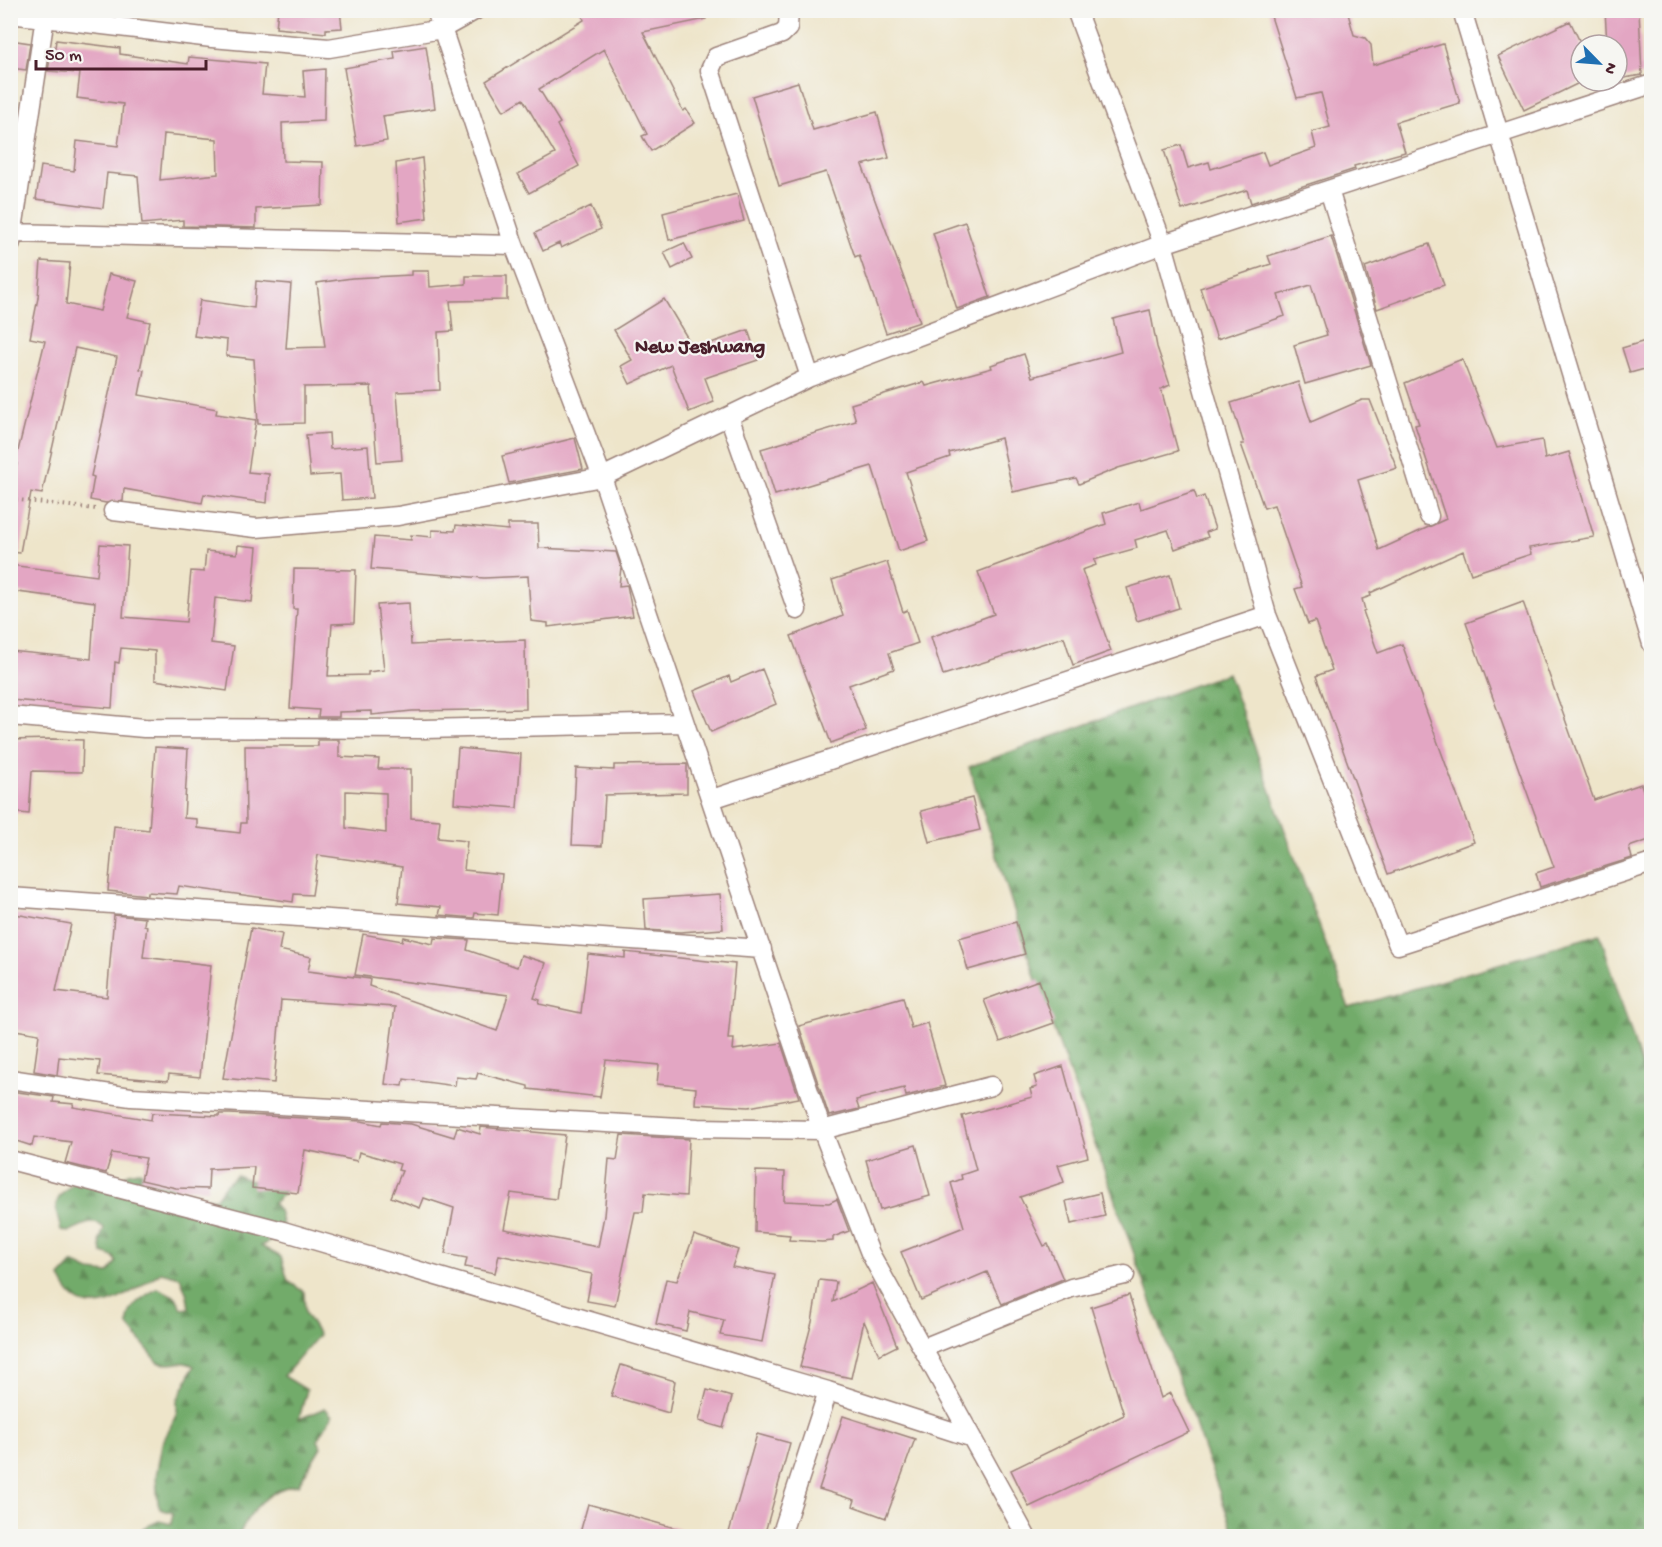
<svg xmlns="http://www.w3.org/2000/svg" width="1662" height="1547" viewBox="0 0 1662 1547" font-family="'Gochi Hand',sans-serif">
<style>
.forest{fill:url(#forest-firs);stroke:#5e654a;stroke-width:1.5}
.building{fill:#e3a6c3;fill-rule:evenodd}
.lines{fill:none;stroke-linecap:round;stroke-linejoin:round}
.minor-casing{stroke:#9c827a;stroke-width:21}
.path{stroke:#9c827a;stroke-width:4;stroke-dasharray:1.5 4.5;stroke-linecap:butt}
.minor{stroke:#fff;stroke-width:18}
.labels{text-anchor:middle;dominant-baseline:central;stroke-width:4.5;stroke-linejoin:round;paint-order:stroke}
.neighbourhood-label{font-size:20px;font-weight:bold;fill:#4a1f2b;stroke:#f6f6f2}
</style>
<defs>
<pattern id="forest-firs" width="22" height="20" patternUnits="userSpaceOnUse" patternTransform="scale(1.5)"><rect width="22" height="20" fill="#72ab6a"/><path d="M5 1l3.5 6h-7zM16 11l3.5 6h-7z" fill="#608b57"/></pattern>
</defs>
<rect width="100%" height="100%" fill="#f6f6f2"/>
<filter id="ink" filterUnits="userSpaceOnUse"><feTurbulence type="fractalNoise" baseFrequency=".0167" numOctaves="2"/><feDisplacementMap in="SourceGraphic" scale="12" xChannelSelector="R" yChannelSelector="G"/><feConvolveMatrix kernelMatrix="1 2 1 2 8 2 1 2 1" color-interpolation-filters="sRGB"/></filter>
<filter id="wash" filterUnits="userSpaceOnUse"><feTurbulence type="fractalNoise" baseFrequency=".008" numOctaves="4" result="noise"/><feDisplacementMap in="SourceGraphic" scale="24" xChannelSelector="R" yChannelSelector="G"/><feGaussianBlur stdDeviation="1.35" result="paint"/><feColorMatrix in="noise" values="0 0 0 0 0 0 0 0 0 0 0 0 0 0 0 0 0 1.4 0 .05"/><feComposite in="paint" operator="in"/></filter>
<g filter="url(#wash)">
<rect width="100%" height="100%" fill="#eee5ca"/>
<!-- forest -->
<path class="forest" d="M 1228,673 L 1349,1008 L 1600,934 L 1651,1096 L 1651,1536 L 1235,1536 L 1035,977 L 969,767 Z
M 139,1171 L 160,1179 L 191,1199 L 216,1198 L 225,1185 L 237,1175 L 251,1181 L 277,1179 L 285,1192 L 273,1203 L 279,1210 L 283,1227 L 271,1240 L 261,1246 L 281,1257 L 288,1281 L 304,1292 L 305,1313 L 319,1335 L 284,1376 L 307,1390 L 299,1419 L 325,1408 L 332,1416 L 318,1440 L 321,1447 L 298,1485 C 270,1487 248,1512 239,1536 L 140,1536 L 143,1528 L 159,1521 L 171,1524 L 173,1513 L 160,1509 L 158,1503 L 156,1476 L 162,1444 L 177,1413 L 177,1401 L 194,1366 C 179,1358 170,1368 158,1362 L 128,1326 C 126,1306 143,1297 158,1288 L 176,1297 L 182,1309 L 189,1308 L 187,1295 L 180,1277 L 161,1272 C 128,1295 82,1331 60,1277 L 73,1263 L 90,1271 L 109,1273 L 116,1262 L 114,1257 L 102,1253 L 100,1240 L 104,1228 C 93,1217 80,1227 68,1232 L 61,1230 C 53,1201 53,1201 76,1181 L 108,1186 L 129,1173 Z"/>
<g id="blocks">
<!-- building -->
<path class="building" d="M 278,10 L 340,10 L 342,28 L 326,29 L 326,33 L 276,28 Z
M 580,10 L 705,10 L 706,19 L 643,32 L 683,111 L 686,109 L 695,123 L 651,151 L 642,136 L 647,134 L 604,49 L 539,89 L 560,123 L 557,125 L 579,166 L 529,193 L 518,174 L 555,154 L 523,99 L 504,111 L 486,81 L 584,20 Z
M 1269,10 L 1347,10 L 1354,35 L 1365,38 L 1371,45 L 1373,65 L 1443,44 L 1460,103 L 1396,122 L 1405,152 L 1354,166 L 1355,169 L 1251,203 L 1247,190 L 1182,210 L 1164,150 L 1181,145 L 1188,168 L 1209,162 L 1211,169 L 1263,152 L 1268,165 L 1316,148 L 1312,132 L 1330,127 L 1321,93 L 1297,98 Z
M 1605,10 L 1639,10 L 1642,75 L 1617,79 L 1617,45 L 1607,45 Z
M 1570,21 L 1581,44 L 1581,82 L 1524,110 L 1498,56 Z
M 10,40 L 30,43 L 26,70 L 10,68 Z
M 56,40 L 120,48 L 120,54 L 188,64 L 189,57 L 265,64 L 262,94 L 305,97 L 303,71 L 325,69 L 324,121 L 282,123 L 283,161 L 323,162 L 322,205 L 256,209 L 256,228 L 183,226 L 183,220 L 142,224 L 138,176 L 107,173 L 103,208 L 36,199 L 41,166 L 74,171 L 77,141 L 118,146 L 121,124 L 123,104 L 77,98 L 80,73 L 48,71 L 52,47 L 55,48 ZM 164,134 L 217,139 L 218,174 L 160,180 Z
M 426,46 L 435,108 L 383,116 L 387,141 L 357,146 L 344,68 L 395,59 L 394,51 Z
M 798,82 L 813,130 L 877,112 L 889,158 L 862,165 L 920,322 L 886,333 L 859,255 L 855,257 L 826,172 L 779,186 L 752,96 Z
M 422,158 L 427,218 L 399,222 L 396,163 Z
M 737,194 L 744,221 L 669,240 L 663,213 Z
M 591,206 L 601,229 L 561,248 L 559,243 L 543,251 L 535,233 Z
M 965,222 L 990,297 L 957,309 L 933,233 Z
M 1331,236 L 1371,365 L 1305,384 L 1294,345 L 1327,335 L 1311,285 L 1278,295 L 1285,316 L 1217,339 L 1200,288 L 1271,264 L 1268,256 Z
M 684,243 L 692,259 L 672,269 L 664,252 Z
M 1429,244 L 1444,285 L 1377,309 L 1365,267 Z
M 41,261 L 70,263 L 66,304 L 100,311 L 109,274 L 137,281 L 127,317 L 150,322 L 140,369 L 144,370 L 139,395 L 217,409 L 216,414 L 256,420 L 248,472 L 269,474 L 267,503 L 204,494 L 202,503 L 124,489 L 123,501 L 106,503 L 90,500 L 94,477 L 91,476 L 117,357 L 75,348 L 42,494 L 31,492 L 20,553 L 10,552 L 10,506 L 17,463 L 15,463 L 45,341 L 30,338 L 38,298 Z
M 411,271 L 429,271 L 430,287 L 466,284 L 466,276 L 507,276 L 507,300 L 450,301 L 453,331 L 438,332 L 440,390 L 397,392 L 402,460 L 377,462 L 371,386 L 304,387 L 304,423 L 258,424 L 254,359 L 226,356 L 227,340 L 194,336 L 200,300 L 254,308 L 256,281 L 291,284 L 286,348 L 325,347 L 317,283 L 352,278 L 411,275 Z
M 664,299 L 694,349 L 748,330 L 758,360 L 705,378 L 714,402 L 689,412 L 671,365 L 630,384 L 621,366 L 632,360 L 614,330 Z
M 1150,310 L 1157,347 L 1170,385 L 1161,389 L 1178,451 L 1118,468 L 1079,484 L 1076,478 L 1013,492 L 1001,438 L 949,453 L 950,457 L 906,472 L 928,541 L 899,551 L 872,466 L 775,495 L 761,449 L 856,421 L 851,404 L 924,382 L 926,386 L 992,368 L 991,365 L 1024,354 L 1032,377 L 1121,352 L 1113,319 Z
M 1652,339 L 1652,367 L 1630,373 L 1622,348 Z
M 1462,359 L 1497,448 L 1542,440 L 1545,459 L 1569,452 L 1594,537 L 1529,548 L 1531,554 L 1471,574 L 1463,551 L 1370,593 L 1371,596 L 1362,599 L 1365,610 L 1363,611 L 1378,653 L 1402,644 L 1474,842 L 1388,874 L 1316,676 L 1332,670 L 1315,621 L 1308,624 L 1295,589 L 1302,587 L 1274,505 L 1264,508 L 1241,444 L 1244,444 L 1231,403 L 1298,382 L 1311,422 L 1362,400 L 1370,400 L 1397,468 L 1358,480 L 1379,550 L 1446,519 L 1415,425 L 1419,424 L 1405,383 Z
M 329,433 L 330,449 L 368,446 L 372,498 L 342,500 L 340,474 L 310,476 L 306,435 Z
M 575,438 L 583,469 L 509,483 L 502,456 Z
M 1194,491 L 1197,499 L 1204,496 L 1215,529 L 1206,532 L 1208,537 L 1175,549 L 1168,530 L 1135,540 L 1137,548 L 1094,560 L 1096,565 L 1082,570 L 1111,651 L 1073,665 L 1064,637 L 943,675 L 931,637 L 994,614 L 978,572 L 1106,524 L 1103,513 L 1139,502 L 1141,509 Z
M 508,524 L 538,524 L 539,548 L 616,552 L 621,567 L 619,586 L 627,585 L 633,616 L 548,627 L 548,623 L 531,621 L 528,576 L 484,578 L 371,569 L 374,537 L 411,540 L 411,535 L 432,537 L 432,530 L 455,531 L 456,525 L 508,530 Z
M 100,544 L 128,546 L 123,617 L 186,622 L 191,571 L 204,572 L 206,551 L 237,554 L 238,545 L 257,547 L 252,602 L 215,598 L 211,643 L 234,646 L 227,691 L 155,680 L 155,651 L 121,648 L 119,663 L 115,662 L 112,708 L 10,700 L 10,651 L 91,659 L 95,602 L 10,591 L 10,565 L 97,576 Z
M 887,562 L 903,612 L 907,610 L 918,643 L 889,653 L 894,669 L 849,685 L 866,730 L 831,743 L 791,636 L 843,616 L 832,580 Z
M 294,569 L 356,570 L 354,623 L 332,624 L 328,676 L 368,675 L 368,672 L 384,670 L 377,605 L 409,603 L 411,645 L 525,640 L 526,709 L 412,711 L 372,715 L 372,711 L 339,712 L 339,717 L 318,717 L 319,710 L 290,708 L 297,609 L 293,609 Z
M 1170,575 L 1179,608 L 1137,621 L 1127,588 Z
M 1523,602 L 1594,800 L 1641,784 L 1652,817 L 1652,839 L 1629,847 L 1632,858 L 1540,887 L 1536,873 L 1554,867 L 1466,623 Z
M 762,669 L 776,704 L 711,732 L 694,691 L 729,676 L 731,682 Z
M 52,739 L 83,740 L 82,772 L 32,771 L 29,814 L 10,812 L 10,740 Z
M 318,740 L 339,740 L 339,757 L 379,759 L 378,769 L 411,769 L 411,818 L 440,820 L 438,838 L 467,841 L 464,870 L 502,874 L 498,915 L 475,913 L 474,918 L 439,915 L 441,907 L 398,903 L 402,867 L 318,855 L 312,895 L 294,894 L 293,902 L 179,886 L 177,894 L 147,892 L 147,895 L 108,891 L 114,826 L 149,830 L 155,747 L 188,749 L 184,818 L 197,819 L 197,828 L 240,833 L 241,823 L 246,823 L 245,746 L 318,746 ZM 346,791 L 386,793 L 386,833 L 346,828 Z
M 458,748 L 521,754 L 517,808 L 454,803 Z
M 687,764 L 687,793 L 605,795 L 602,846 L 572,845 L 576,768 L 614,770 L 614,765 Z
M 972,798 L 980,830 L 929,842 L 921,811 Z
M 720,894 L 723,929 L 680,932 L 646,930 L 644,899 Z
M 15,914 L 71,924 L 56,991 L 107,997 L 114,915 L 145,918 L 144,925 L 147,926 L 143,957 L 211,965 L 200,1077 L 169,1074 L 168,1081 L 98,1075 L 100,1061 L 59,1057 L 57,1075 L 34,1071 L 39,1034 L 10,1029 L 10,955 Z
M 1016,922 L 1025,954 L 968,970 L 959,938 Z
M 251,928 L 282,934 L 279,950 L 311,957 L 308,971 L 370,979 L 369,986 L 497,1031 L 508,995 L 355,975 L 363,934 L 402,941 L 403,937 L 433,944 L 434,938 L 469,940 L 467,950 L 517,967 L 521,955 L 546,963 L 534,998 L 540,1000 L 539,1004 L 581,1013 L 588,954 L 625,958 L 625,952 L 735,964 L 728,1039 L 734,1039 L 733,1050 L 781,1043 L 799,1098 L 749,1107 L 695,1104 L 696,1088 L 657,1084 L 659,1065 L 606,1060 L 600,1097 L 528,1089 L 528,1086 L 478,1073 L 476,1079 L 456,1077 L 455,1086 L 404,1079 L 403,1086 L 385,1084 L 395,1007 L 281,1000 L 274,1083 L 223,1078 Z
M 1039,980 L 1054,1023 L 1000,1042 L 984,1000 Z
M 903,997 L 911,1028 L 927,1023 L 945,1086 L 906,1096 L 904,1088 L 856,1100 L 859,1109 L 829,1116 L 799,1026 Z
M 1063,1066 L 1088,1157 L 1058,1165 L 1064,1182 L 1020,1197 L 1044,1246 L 1048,1244 L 1063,1279 L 1002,1304 L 987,1272 L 921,1300 L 901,1252 L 964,1227 L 951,1183 L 962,1179 L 961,1175 L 976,1170 L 962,1116 L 1032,1097 L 1030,1089 L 1037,1087 L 1034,1076 Z
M 10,1091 L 54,1097 L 53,1102 L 74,1104 L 73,1107 L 151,1120 L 152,1113 L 219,1116 L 219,1114 L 230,1114 L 361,1121 L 381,1125 L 382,1122 L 411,1124 L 454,1137 L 457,1127 L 480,1134 L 481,1127 L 565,1135 L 556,1199 L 511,1193 L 504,1229 L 598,1247 L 604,1216 L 609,1159 L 617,1160 L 621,1135 L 689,1139 L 686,1196 L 645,1193 L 643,1212 L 635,1212 L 615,1306 L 587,1301 L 592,1274 L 499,1255 L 495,1273 L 465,1267 L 467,1258 L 445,1254 L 454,1208 L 424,1198 L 420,1208 L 391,1197 L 402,1171 L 398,1170 L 400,1164 L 359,1152 L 357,1161 L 305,1150 L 298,1193 L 252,1188 L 254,1167 L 209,1169 L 208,1189 L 176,1188 L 141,1180 L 146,1158 L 112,1153 L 106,1173 L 65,1163 L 71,1142 L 34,1137 L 32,1146 L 10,1139 Z
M 916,1145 L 930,1196 L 880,1210 L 866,1160 Z
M 756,1171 L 785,1172 L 784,1201 L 829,1203 L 837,1199 L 849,1231 L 833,1237 L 833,1241 L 822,1242 L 789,1240 L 790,1235 L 755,1232 Z
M 1100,1193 L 1105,1216 L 1071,1224 L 1066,1201 Z
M 694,1235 L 738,1250 L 732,1267 L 775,1275 L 762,1342 L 720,1335 L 724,1320 L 690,1312 L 686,1331 L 656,1324 L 666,1279 L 677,1281 Z
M 819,1280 L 836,1282 L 833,1302 L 872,1283 L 897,1346 L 879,1355 L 864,1321 L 851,1378 L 800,1367 L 812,1322 Z
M 1129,1295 L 1161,1398 L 1170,1393 L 1189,1432 L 1029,1507 L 1011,1470 L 1124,1415 L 1091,1307 Z
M 621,1365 L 675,1381 L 669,1413 L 611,1396 Z
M 707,1390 L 732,1397 L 723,1428 L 699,1421 Z
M 843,1416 L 915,1439 L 886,1518 L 853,1506 L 855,1500 L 819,1489 Z
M 757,1434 L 790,1443 L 764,1536 L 728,1536 Z
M 588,1504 L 686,1531 L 685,1536 L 592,1536 L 580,1533 Z"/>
</g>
</g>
<g filter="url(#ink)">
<use href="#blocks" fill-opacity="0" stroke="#9c827a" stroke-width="1.5"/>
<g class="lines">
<!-- minor casing -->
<g class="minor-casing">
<path id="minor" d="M 436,10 L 514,245 L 602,477 L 822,1130 L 870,1253 L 1026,1536
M 789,10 L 788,28 L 782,34 L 716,57 L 710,70 L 810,377
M 1076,10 L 1163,244 L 1267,615 L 1398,945 L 1652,863
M 1462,10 L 1652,644
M 10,14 L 212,38 L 329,48 L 442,29 L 476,10
M 1329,190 L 1429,516
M 10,233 L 514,245
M 11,243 L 46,10
M 729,416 L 797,610
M 113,511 L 256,528 L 398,516 L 602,477 L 810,377 L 1163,244 L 1652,84
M 10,716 L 144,728 L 425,729 L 683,723
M 712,799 L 1267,615
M 10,897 L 762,949
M 10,1079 L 131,1097 L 698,1128 L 822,1130 L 991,1086
M 10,1160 L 283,1231 L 828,1391 L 970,1437
M 923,1348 L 1071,1288 L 1125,1275
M 781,1536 L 828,1391"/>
</g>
<!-- path -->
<path class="path" d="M 10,499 L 96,509"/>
<!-- minor -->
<use href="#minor" class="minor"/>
</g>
</g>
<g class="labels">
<!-- neighbourhood labels -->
<g class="neighbourhood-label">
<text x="700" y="348">New Jeshwang</text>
</g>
</g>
<!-- margin -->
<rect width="1662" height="1547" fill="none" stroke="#f6f6f2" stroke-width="36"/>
<!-- north arrow -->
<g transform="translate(1599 63) rotate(115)"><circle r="28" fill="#f6f6f2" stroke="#b1a0a2" stroke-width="1.5"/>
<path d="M0-4.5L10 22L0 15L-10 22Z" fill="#1f6fb2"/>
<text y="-9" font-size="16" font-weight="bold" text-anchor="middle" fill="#4a1f2b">N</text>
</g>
<!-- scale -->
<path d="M36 60v9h170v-9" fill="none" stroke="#4a1f2b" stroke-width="3"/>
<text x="45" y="60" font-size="18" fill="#4a1f2b" stroke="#f6f6f2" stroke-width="4.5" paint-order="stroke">50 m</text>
</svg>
